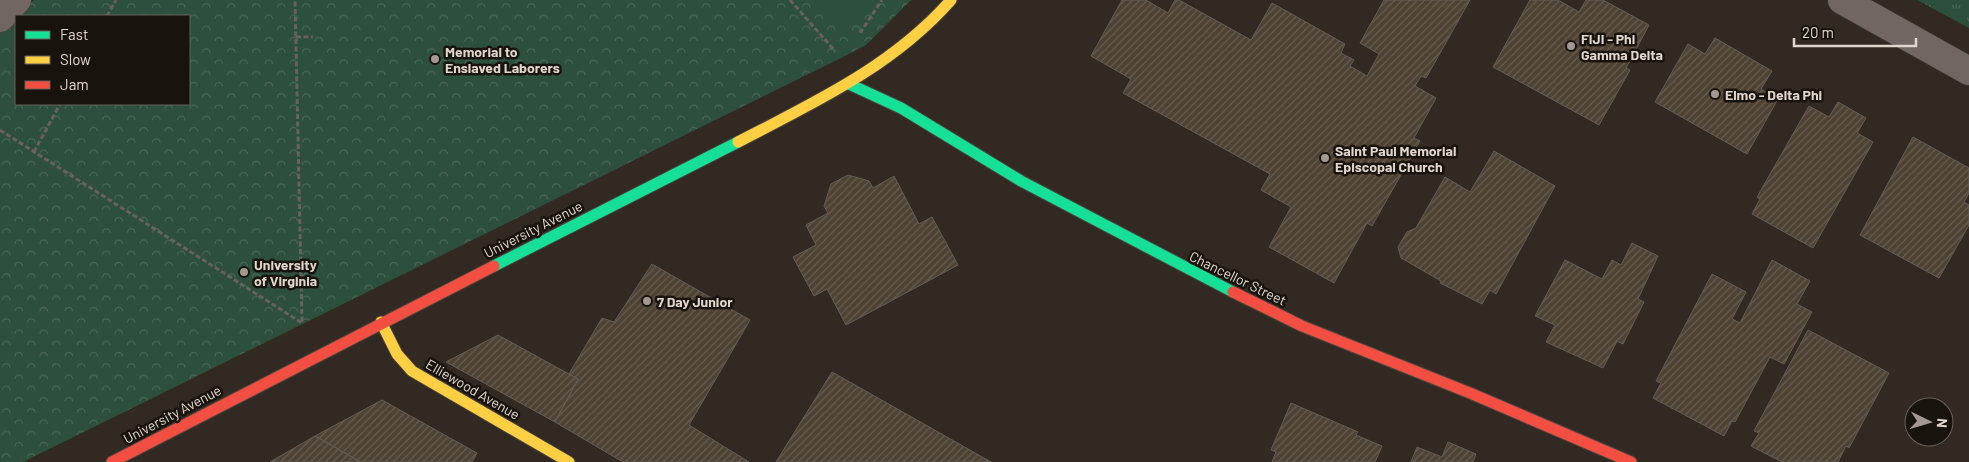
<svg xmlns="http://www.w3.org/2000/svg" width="1969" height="462" viewBox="0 0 1969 462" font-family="Barlow,sans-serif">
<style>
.grass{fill:url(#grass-tufts)}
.park{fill:url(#park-crowns)}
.garden{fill:#2d4f3d}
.building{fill:url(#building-hatch);stroke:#645d57}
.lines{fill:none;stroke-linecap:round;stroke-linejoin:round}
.street-casing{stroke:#4b453f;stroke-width:29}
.fast-casing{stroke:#4b453f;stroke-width:13}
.slow-casing{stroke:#4b453f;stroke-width:13}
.jam-casing{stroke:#4b453f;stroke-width:13}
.path{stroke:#69615d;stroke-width:3;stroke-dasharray:5 2.5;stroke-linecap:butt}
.street{stroke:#716662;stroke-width:28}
.fast{stroke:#16e098;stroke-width:11}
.slow{stroke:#ffcf43;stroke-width:11}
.jam{stroke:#f24e42;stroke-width:11}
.poi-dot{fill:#a39992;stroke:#19130d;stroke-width:2}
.labels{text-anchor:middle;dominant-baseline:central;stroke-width:5;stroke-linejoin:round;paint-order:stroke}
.poi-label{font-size:14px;font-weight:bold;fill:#e0d6ce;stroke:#19130d;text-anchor:start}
.street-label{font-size:14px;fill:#e0d6ce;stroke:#19130d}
</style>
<defs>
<pattern id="grass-tufts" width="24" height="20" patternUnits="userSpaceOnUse" patternTransform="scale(1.25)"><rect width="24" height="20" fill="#2d4f3d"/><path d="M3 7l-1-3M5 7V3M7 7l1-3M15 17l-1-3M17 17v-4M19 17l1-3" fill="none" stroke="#4b6858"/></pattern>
<pattern id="park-crowns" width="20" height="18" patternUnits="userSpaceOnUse" patternTransform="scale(1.25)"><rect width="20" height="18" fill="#2d4f3d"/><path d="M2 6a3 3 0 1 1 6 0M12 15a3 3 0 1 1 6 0" fill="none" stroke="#4b6858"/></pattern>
<pattern id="building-hatch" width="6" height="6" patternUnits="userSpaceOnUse" patternTransform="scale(1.25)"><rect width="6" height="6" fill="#4e4234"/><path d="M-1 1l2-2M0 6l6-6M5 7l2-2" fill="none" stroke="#675d50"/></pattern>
</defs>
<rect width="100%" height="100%" fill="#312922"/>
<!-- grass -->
<path class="grass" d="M 1917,0 L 1969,0 L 1969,28 Z"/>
<!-- park -->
<path class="park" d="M 34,0 L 911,0 L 866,45 L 841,58 L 23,462 L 0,462 L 0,33 L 16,17 L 16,104 L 189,104 L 189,16 L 17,16 Z"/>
<!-- garden -->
<path class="garden" d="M 807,0 L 864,0 L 858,15 L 851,23 C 831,24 820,13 807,0 Z"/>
<!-- building -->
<path class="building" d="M 1122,0 L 1146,0 L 1168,13 L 1175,0 L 1179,0 L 1251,40 L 1272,3 L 1345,44 L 1341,53 L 1354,60 L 1350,66 L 1367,76 L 1379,54 L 1360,43 L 1384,0 L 1470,0 L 1426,78 L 1421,76 L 1415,86 L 1436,98 L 1414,138 L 1420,141 L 1372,226 L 1367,223 L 1334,283 L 1269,247 L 1291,207 L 1261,190 L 1270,174 L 1123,93 L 1131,79 L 1091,56 Z
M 1530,0 L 1558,0 L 1579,12 L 1586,0 L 1603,0 L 1649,25 L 1626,68 L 1630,70 L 1599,125 L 1493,67 Z
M 1715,38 L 1772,71 L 1761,89 L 1778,99 L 1747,154 L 1655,102 L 1688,44 L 1705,54 Z
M 1838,102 L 1866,118 L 1857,133 L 1873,142 L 1813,248 L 1752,214 L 1760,199 L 1757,197 L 1809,106 L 1829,117 Z
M 1913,137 L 1969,168 L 1969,193 L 1964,202 L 1969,205 L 1969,225 L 1939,278 L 1860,235 Z
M 1494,151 L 1555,186 L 1496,294 L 1490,290 L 1482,304 L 1440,283 L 1441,281 L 1401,258 L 1398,247 L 1407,232 L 1416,228 L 1445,177 L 1470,192 Z
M 848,175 L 869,181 L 873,188 L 894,176 L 919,224 L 932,217 L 958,265 L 846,325 L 827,289 L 814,296 L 793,257 L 816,245 L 806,225 L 828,213 L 824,206 L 831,184 Z
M 1632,243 L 1658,256 L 1638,299 L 1644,302 L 1623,344 L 1617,341 L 1603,368 L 1546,342 L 1555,325 L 1535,316 L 1565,260 L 1602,279 L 1612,260 L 1621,265 Z
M 1772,260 L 1810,281 L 1797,304 L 1812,312 L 1784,364 L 1770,357 L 1735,422 L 1732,421 L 1724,436 L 1653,398 L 1661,383 L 1656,381 L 1712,274 L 1746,292 L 1732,319 L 1740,323 Z
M 652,264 L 750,320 L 689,425 L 749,462 L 623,462 L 555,422 L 578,379 L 569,374 L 602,318 L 614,322 Z
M 1808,330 L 1889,373 L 1849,448 L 1846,446 L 1838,462 L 1782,462 L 1751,446 L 1759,433 L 1754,431 Z
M 498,335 L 578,379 L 555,422 L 446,362 Z
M 832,372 L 977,454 L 991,462 L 776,462 Z
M 382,400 L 477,453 L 472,462 L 361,462 L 315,436 Z
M 1291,403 L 1358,432 L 1356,435 L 1382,446 L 1375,462 L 1272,462 L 1276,452 L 1271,450 Z
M 315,436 L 361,462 L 270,462 Z
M 1448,442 L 1476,454 L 1473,462 L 1411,462 L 1417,447 L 1442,457 Z"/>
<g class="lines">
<!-- street casing -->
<g class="street-casing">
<path id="street" d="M 1842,0 L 1969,71
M 0,18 L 17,0"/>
</g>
<!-- fast casing -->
<g class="fast-casing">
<path id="fast" d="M 849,84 L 901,108 L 1021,181 L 1233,292
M 494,266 L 738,142"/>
</g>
<!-- slow casing -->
<g class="slow-casing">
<path id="slow" d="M 738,142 C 815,102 893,66 951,0
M 381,322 L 397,354 L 412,371 L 569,462"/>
</g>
<!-- jam casing -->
<g class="jam-casing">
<path id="jam" d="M 1233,292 L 1302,326 L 1470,393 L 1631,462
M 112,462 L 494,266"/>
</g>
<!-- path -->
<path class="path" d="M 790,0 L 835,51
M 107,16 L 116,0
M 860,33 L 882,0
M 296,37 L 313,37
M 0,130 L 302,323 L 295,0
M 34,152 L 60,104"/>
<!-- street -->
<use href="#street" class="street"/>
<!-- fast -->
<use href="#fast" class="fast"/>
<!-- slow -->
<use href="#slow" class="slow"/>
<!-- jam -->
<use href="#jam" class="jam"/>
</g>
<!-- markers -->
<g class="poi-dot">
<circle cx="1571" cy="46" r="5"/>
<circle cx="435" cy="59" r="5"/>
<circle cx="1715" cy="94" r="5"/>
<circle cx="1325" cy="158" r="5"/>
<circle cx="244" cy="272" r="5"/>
<circle cx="647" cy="301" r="5"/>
</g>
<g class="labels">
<!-- poi labels -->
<g class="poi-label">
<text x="1581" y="38">FIJI - Phi<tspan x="1581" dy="16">Gamma Delta</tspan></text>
<text x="445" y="51">Memorial to<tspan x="445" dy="16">Enslaved Laborers</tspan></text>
<text x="1725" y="94">Elmo - Delta Phi</text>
<text x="1335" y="150">Saint Paul Memorial<tspan x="1335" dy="16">Episcopal Church</tspan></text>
<text x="254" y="264">University<tspan x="254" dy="16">of Virginia</tspan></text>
<text x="657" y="301">7 Day Junior</text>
</g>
<!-- street labels -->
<g class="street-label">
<text transform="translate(533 229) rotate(-27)">University Avenue</text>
<text transform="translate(1238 278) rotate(26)">Chancellor Street</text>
<text transform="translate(473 389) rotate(30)">Elliewood Avenue</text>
<text transform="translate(172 414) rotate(-28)">University Avenue</text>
</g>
</g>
<!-- legend -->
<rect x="15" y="15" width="175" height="90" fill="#19130d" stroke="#69615a"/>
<rect x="25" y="31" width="25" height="8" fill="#16e098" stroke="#69615a"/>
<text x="60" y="40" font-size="15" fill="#e0d6ce">Fast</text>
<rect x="25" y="56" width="25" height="8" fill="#ffcf43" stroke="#69615a"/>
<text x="60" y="65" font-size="15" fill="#e0d6ce">Slow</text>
<rect x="25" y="81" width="25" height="8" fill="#f24e42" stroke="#69615a"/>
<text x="60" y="90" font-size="15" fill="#e0d6ce">Jam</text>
<!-- north arrow -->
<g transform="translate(1929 422) rotate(95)"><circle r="24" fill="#19130d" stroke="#69615a"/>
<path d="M0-4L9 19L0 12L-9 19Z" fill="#a39992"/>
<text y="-8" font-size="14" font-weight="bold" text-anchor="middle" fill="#e0d6ce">N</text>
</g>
<!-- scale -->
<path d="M1794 38v8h122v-8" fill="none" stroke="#e0d6ce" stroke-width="2.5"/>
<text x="1802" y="38" font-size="15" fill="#e0d6ce" stroke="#19130d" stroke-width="4" paint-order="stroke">20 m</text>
</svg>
